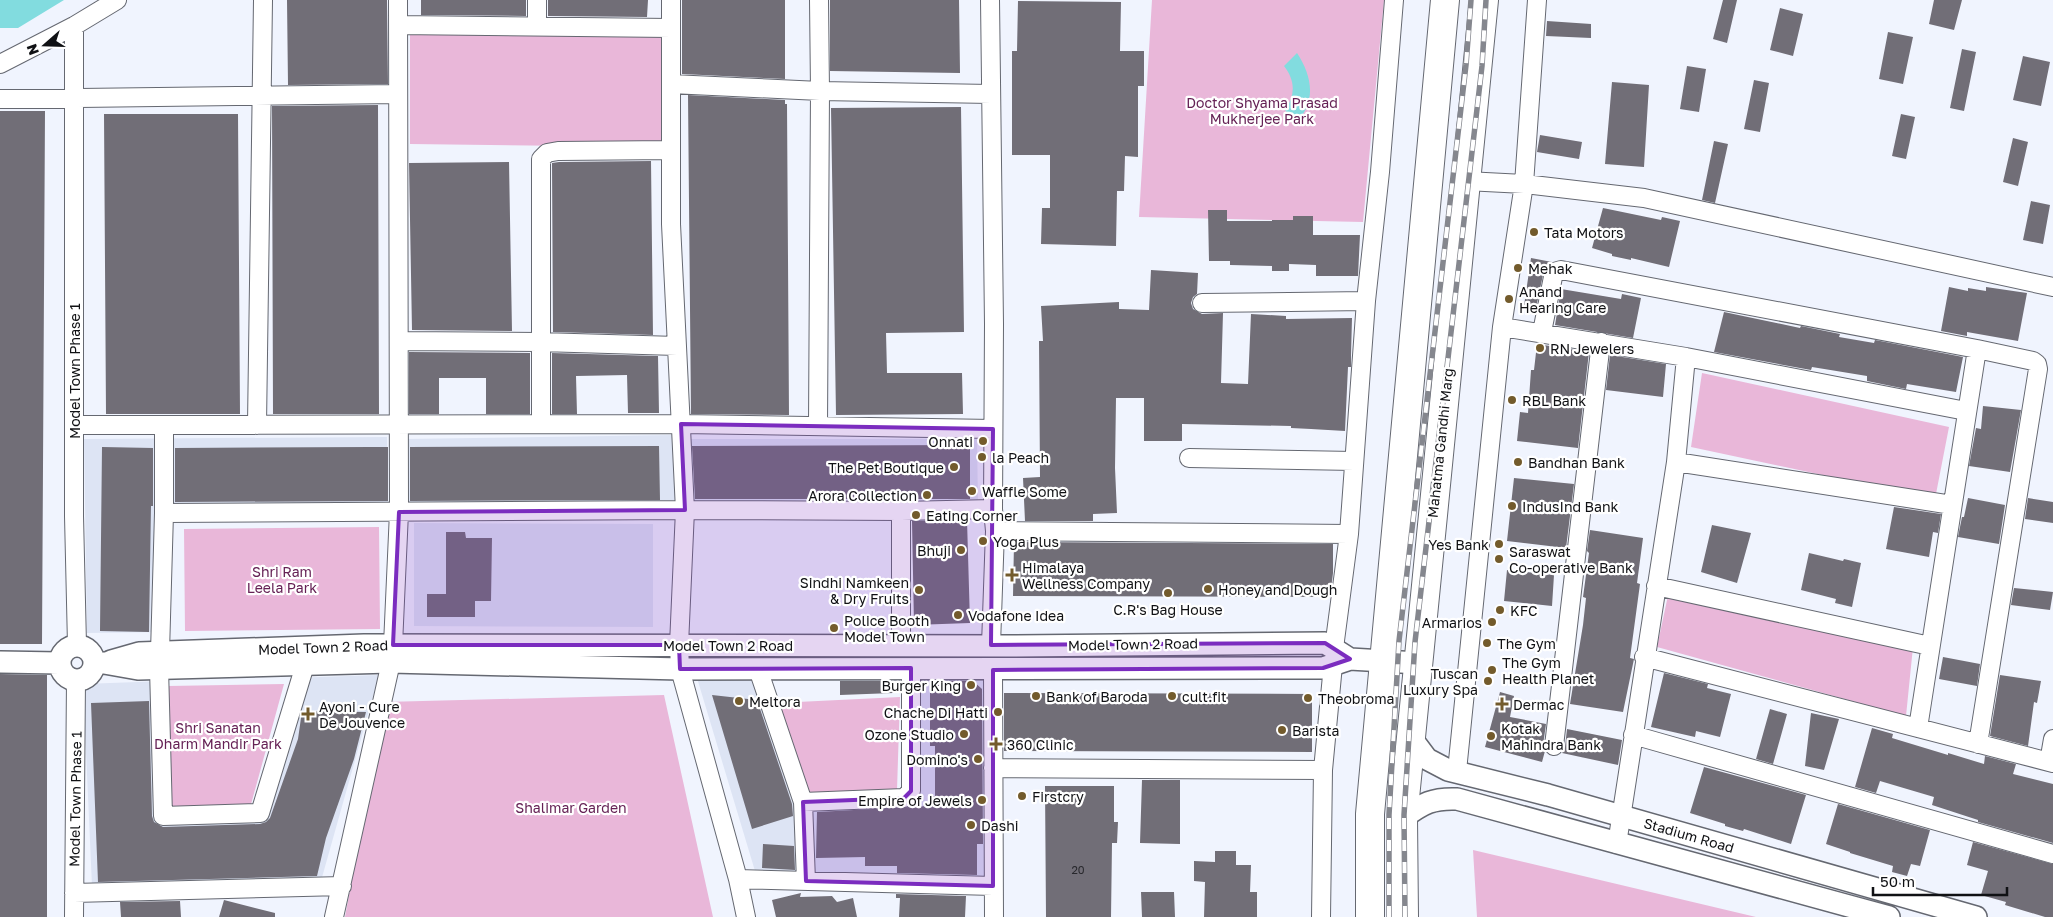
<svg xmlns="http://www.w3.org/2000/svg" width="2053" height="917" viewBox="0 0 2053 917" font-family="'Golos Text',sans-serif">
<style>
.built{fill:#dde4f4}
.green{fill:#e9b7d9}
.water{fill:#82dcdf}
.building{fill:#716e77}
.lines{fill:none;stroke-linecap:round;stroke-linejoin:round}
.minor-casing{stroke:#656871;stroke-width:20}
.tertiary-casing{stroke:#656871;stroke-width:24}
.primary-casing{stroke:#656871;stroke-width:30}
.minor{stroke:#fff;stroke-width:18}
.tertiary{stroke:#fff;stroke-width:21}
.primary{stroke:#fff;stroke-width:28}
.rail-casing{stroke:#85878e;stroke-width:5.5}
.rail{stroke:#fff;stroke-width:4;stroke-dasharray:11;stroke-linecap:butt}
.marked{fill:#7b2cbf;fill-opacity:0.2;stroke:#7b2cbf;stroke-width:4;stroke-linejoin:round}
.poi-dot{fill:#735b2c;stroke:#fff;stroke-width:2}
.labels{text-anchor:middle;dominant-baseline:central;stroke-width:4.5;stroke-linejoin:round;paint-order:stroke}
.number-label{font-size:11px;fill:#28282d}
.park-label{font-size:14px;fill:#652155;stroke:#fff}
.poi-label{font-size:14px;fill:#101114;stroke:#fff;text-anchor:start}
.street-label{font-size:14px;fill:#101114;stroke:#fff}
</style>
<rect width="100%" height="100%" fill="#f0f4fe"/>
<!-- built -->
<path class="built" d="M 674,435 L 675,500 L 405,504 L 404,439 Z
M 387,437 L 388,516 L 160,518 L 161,632 L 87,633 L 84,439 Z
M 685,439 L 977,439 L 978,504 L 687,504 Z
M 414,523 L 653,524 L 653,627 L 414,626 Z
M 379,675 L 321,881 L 92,886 L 83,684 L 165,681 L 165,815 L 264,813 L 291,678 Z
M 912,675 L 984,678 L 985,881 L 755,871 L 697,678 L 758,676 L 803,806 L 920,803 Z"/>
<!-- green -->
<path class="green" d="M 1152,0 L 1384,0 L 1363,222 L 1139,217 Z
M 410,32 L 664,34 L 663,147 L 410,144 Z
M 1702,373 L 1949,427 L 1935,499 L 1691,447 Z
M 379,527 L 380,629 L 185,631 L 184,529 Z
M 1670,586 L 1914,637 L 1906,716 L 1657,647 Z
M 284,684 L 250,808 L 169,814 L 168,686 Z
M 664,695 L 713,917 L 345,917 L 384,702 Z
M 900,697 L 897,790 L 805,794 L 777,703 Z
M 1473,850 L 1756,917 L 1477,917 Z"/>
<!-- water -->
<path class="water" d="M 0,0 L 64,0 L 18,28 L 0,28 Z
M 1297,53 C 1312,76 1317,101 1296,123 L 1285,110 C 1296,95 1295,80 1284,66 Z"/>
<!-- building -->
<path class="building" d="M 287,0 L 387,0 L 388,84 L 288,85 Z
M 421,0 L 526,0 L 526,16 L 421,15 Z
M 548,0 L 648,0 L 647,17 L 548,16 Z
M 682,0 L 785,0 L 785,79 L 682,74 Z
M 830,0 L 959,0 L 960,73 L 830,71 Z
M 1723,0 L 1737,0 L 1727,43 L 1713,39 Z
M 1934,0 L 1962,0 L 1954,30 L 1929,24 Z
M 1018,1 L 1121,2 L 1120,51 L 1144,51 L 1144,86 L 1138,86 L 1138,157 L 1125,156 L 1124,191 L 1117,191 L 1116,246 L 1041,244 L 1042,208 L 1050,208 L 1050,155 L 1012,155 L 1012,51 L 1017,51 Z
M 1780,8 L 1803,14 L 1793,56 L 1770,50 Z
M 1547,21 L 1591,24 L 1591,38 L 1546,36 Z
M 1888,32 L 1913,37 L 1903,84 L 1879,79 Z
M 1962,49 L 1976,52 L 1964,111 L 1950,108 Z
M 2023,56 L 2050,62 L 2041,106 L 2013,100 Z
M 1687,66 L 1706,69 L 1699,112 L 1680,109 Z
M 1754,80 L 1769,83 L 1760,132 L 1744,129 Z
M 1612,82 L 1649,85 L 1644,167 L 1605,164 Z
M 688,95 L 785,100 L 785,104 L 787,104 L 789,415 L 691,414 Z
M 378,105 L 379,414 L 273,414 L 272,106 Z
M 961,107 L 964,332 L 886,333 L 887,373 L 962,373 L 963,414 L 836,415 L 831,108 Z
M 0,111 L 45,111 L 42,644 L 0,644 Z
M 104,114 L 238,114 L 240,414 L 106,414 Z
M 1901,114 L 1915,117 L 1906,159 L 1892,156 Z
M 1540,135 L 1582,142 L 1579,159 L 1537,152 Z
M 2013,138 L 2028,142 L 2018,186 L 2003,182 Z
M 1714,141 L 1728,144 L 1715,203 L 1702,200 Z
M 651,161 L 653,335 L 553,332 L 552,163 L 559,162 Z
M 509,162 L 512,331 L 412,330 L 409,163 Z
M 2031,201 L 2050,205 L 2043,244 L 2023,240 Z
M 1603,208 L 1661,220 L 1662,217 L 1680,221 L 1669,267 L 1631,258 L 1631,260 L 1612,256 L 1612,254 L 1592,248 Z
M 1208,210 L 1227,210 L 1227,221 L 1272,221 L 1272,220 L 1293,220 L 1293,216 L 1313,216 L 1313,235 L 1360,235 L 1358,276 L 1316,276 L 1316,265 L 1289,264 L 1289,271 L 1272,271 L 1272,266 L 1230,265 L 1230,261 L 1209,261 Z
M 1531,258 L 1552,262 L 1547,264 L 1544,270 L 1536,308 L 1524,306 Z
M 1151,270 L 1198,273 L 1197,294 L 1193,297 L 1191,303 L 1193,309 L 1202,314 L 1223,313 L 1221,383 L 1248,384 L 1251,314 L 1286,316 L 1286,319 L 1352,318 L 1351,355 L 1351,367 L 1348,367 L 1345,431 L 1311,429 L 1291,428 L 1291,426 L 1182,424 L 1182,441 L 1144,441 L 1144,398 L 1116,398 L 1115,468 L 1117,513 L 1093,514 L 1093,521 L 1025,521 L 1023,478 L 1040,477 L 1039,341 L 1043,341 L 1041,306 L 1119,302 L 1119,309 L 1149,310 Z
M 1949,287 L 1968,291 L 1968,288 L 1986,291 L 1986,287 L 2027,293 L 2018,341 L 1967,332 L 1967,336 L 1941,331 Z
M 1561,289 L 1621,299 L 1622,294 L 1641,298 L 1633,338 L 1555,325 Z
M 1724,312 L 1800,328 L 1801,326 L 1840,334 L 1839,337 L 1874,343 L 1875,340 L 1963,357 L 1956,392 L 1907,384 L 1906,389 L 1867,381 L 1867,376 L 1812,367 L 1811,370 L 1714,352 Z
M 1537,344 L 1589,352 L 1578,448 L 1517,441 L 1520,412 L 1528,413 L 1531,370 L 1534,370 Z
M 409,352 L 530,353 L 530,414 L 486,414 L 486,378 L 439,378 L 439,414 L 409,414 Z
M 552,353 L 658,356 L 659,413 L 628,413 L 627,375 L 576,376 L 577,414 L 552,414 Z
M 1610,355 L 1666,364 L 1663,397 L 1606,390 Z
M 1983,406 L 2021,410 L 2010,472 L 1969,466 L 1976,428 L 1981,429 Z
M 970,445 L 970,499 L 695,499 L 692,446 Z
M 659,446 L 660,500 L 410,501 L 410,447 Z
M 102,447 L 153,448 L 153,506 L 151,506 L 149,632 L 100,631 Z
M 371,447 L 388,447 L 388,501 L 175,502 L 175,448 Z
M 1514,478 L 1574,484 L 1566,548 L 1507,541 Z
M 1968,498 L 2005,505 L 1999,544 L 1958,537 L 1962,517 L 1964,517 Z
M 2028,498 L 2053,502 L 2053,523 L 2025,519 Z
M 1894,507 L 1941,514 L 1938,533 L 1933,532 L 1929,557 L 1886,549 Z
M 967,520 L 970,623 L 914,625 L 912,521 Z
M 1712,525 L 1751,533 L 1737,583 L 1701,572 Z
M 1590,530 L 1643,538 L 1637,583 L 1640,584 L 1630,658 L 1634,659 L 1623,712 L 1570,704 L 1583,625 L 1586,598 L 1583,597 L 1589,553 L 1587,551 Z
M 446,532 L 465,532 L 466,538 L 492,538 L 491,601 L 475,601 L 475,617 L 427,617 L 427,594 L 446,594 Z
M 1014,542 L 1333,544 L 1333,573 L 1330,597 L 1013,596 Z
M 1809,553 L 1843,561 L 1844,559 L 1861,563 L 1852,607 L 1835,603 L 1836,599 L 1801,590 Z
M 1507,570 L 1554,575 L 1552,606 L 1504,601 Z
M 2014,588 L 2053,592 L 2050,610 L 2011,605 Z
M 1943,657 L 1980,664 L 1977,686 L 1939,679 Z
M 1664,673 L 1708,684 L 1707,688 L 1731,694 L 1720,737 L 1696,731 L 1695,737 L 1651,727 Z
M 0,674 L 47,675 L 47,917 L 0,917 Z
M 2000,675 L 2041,681 L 2037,703 L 2034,702 L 2028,746 L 1990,736 Z
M 840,681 L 893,681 L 893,693 L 840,695 Z
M 930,681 L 973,681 L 982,689 L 983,844 L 977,844 L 977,875 L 897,873 L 897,866 L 865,866 L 865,857 L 816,858 L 817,812 L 928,806 L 928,796 L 935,796 L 935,746 L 930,746 Z
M 1500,692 L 1514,696 L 1510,717 L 1546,724 L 1543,745 L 1545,751 L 1542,762 L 1485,747 Z
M 1004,693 L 1312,694 L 1312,752 L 1004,751 Z
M 712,695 L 757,700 L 792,804 L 793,816 L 752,829 Z
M 149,701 L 152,816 L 154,822 L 163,827 L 260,824 L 266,822 L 270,818 L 298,739 L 302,711 L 366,712 L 354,759 L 326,838 L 317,876 L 98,882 L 91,703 Z
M 1770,709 L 1787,714 L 1773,764 L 1756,759 Z
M 1811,713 L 1839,719 L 1824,770 L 1805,766 Z
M 1872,728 L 1893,734 L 1892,738 L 1948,755 L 1948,753 L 1984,764 L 1985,756 L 2016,764 L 2013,774 L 2053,784 L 2053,843 L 1978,822 L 1978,820 L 1932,805 L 1934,797 L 1880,781 L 1876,793 L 1855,787 Z
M 1567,729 L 1622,740 L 1618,765 L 1562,753 L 1565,747 Z
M 1704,767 L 1806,795 L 1791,844 L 1744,829 L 1743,831 L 1725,826 L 1725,824 L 1690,813 Z
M 1142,780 L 1180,780 L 1180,844 L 1140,843 Z
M 1045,786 L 1114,786 L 1114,822 L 1118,822 L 1117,843 L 1112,843 L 1111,917 L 1046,917 Z
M 1838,804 L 1930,830 L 1920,866 L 1911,864 L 1907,876 L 1892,872 L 1893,866 L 1850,853 L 1850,852 L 1826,844 Z
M 1973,842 L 2053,864 L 2053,917 L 2045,917 L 2005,905 L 2006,902 L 1981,895 L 1988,871 L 1967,865 Z
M 763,844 L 794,846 L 795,870 L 762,868 Z
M 1215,851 L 1236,851 L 1236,865 L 1251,865 L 1250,892 L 1257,892 L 1257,917 L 1204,917 L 1205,882 L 1194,881 L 1194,861 L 1215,862 Z
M 1141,892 L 1174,892 L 1175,917 L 1142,917 Z
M 801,893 L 800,897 L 832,896 L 837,902 L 853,898 L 857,917 L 776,917 L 772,900 Z
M 896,894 L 966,896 L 965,917 L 899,917 L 900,898 L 896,898 Z
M 224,900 L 275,913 L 275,917 L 219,917 Z
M 180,901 L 181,917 L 121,917 L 120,902 Z"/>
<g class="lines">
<!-- minor casing -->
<g class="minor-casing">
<path id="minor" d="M 537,0 L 537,27
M 671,0 L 671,224 L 685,510 L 679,645 L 680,669 L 738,879 L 746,917
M 819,0 L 820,91 L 991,94
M 990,0 L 994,324 L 993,509 L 995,531 L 991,645
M 398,25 L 671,28
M 74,26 L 74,516 L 77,645
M 0,64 L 74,26 L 117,0
M 671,84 L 820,91 L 818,426
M 0,99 L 398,94
M 1466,181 L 1524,184 L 1644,198 L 2053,287
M 1202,303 L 1366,301
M 1502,327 L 1686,357 L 1676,462 L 1617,844
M 1542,332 L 1554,272 L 1561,270 L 1977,349 L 1918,728
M 399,341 L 540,342 L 677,346
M 1977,349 L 2033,361 L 2037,364 L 2038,369 L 1978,744
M 1686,357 L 1966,411
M 541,424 L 541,159 L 547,153 L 558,151 L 671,150
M 74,425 L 681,424 L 993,429
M 257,425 L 263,0
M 1189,458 L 1354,461
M 1676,462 L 1952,505
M 901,511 L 901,645
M 164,513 L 685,510 L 901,511 L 993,509
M 995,531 L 1349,534
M 1656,586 L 1930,646
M 1334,648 L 1349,534 L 1366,301 L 1380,172 L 1394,0
M 160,652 L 164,513 L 164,425
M 1644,657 L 2053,763
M 159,668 L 163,816 L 260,813 L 305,665
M 758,669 L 803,802 L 806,881
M 993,670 L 994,917
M 1633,735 L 2053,854
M 1554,746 L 1601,342
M 2049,762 L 2053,739
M 993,768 L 1323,770
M 1457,771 L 1502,327 L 1524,184 L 1537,0
M 803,802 L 904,798 L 911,791 L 911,668
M 738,879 L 993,886
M 74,893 L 342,886
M 74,917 L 76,680
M 334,917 L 391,662 L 393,645 L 399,512 L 398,0
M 1321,917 L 1323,770 L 1333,665"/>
</g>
<!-- tertiary casing -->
<g class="tertiary-casing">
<path id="tertiary" d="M60 663a17 17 0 1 1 34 0a17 17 0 1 1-34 0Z
M 111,661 L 139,653 L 364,645 L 1007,646 L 1325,643 L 1350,659
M 0,662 L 59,663
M 104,663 L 138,669 L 391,662 L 680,669 L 1323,668 L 1350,659 L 1418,663
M 1412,739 L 1427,759 L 1448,770 L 1548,795 L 1976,917
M 1403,818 C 1423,803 1433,798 1457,799 L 1889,917"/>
</g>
<!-- primary casing -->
<g class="primary-casing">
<path id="primary" d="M 1370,917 L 1370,814 L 1445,0
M 1404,917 L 1403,818 L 1484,0"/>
</g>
<!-- minor -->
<use href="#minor" class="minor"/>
<!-- tertiary -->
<use href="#tertiary" class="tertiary"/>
<!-- primary -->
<use href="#primary" class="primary"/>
<!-- rail casing -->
<g class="rail-casing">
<path id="rail" d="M 1389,917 L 1389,815 L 1399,641 L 1466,65 L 1471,0
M 1405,917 L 1404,815 L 1415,642 L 1482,66 L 1486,0"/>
</g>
<!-- rail -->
<use href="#rail" class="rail"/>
</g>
<!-- marked area -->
<path class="marked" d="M 681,424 L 993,429 L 991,645 L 1325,643 L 1350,659 L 1323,668 L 993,670 L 993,886 L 806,881 L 803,802 L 904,798 L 911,791 L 911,668 L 680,669 L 679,645 L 393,645 L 399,512 L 685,510 Z"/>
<!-- markers -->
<g class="poi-dot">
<circle cx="1534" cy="232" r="5"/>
<circle cx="1518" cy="268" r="5"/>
<circle cx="1509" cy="299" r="5"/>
<circle cx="1540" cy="348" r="5"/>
<circle cx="1512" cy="400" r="5"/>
<circle cx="983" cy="441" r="5"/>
<circle cx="982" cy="457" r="5"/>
<circle cx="1518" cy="462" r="5"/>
<circle cx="954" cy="467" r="5"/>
<circle cx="972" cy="491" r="5"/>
<circle cx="927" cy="495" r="5"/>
<circle cx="1512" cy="506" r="5"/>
<circle cx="916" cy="515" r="5"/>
<circle cx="983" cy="541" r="5"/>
<circle cx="1499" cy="544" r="5"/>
<circle cx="961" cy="550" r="5"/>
<circle cx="1499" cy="559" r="5"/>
<path d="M1009.5 567.5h5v5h5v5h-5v5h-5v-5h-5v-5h5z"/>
<circle cx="1208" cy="589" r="5"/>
<circle cx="919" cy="590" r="5"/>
<circle cx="1168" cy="593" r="5"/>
<circle cx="1500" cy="610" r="5"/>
<circle cx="958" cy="615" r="5"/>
<circle cx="1492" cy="622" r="5"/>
<circle cx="834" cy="628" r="5"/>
<circle cx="1487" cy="643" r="5"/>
<circle cx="1492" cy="670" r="5"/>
<circle cx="1488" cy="681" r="5"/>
<circle cx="971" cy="685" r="5"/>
<circle cx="1036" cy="696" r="5"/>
<circle cx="1172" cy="696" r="5"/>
<circle cx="1308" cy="698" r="5"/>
<circle cx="739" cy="701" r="5"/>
<path d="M1499.5 696.5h5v5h5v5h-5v5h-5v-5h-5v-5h5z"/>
<circle cx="998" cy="712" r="5"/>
<path d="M305.5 706.5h5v5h5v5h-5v5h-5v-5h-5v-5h5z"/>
<circle cx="1282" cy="730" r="5"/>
<circle cx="964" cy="734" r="5"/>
<circle cx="1491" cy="736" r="5"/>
<path d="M993.5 736.5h5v5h5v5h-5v5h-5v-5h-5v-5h5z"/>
<circle cx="978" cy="759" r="5"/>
<circle cx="1022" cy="796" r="5"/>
<circle cx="982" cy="800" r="5"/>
<circle cx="971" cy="825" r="5"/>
</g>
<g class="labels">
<!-- number labels -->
<g class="number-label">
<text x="1078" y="869">20</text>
</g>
<!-- park labels -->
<g class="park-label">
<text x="1262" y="102">Doctor Shyama Prasad<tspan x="1262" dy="16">Mukherjee Park</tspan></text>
<text x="282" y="571">Shri Ram<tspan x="282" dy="16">Leela Park</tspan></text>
<text x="218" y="727">Shri Sanatan<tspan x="218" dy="16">Dharm Mandir Park</tspan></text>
<text x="571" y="807">Shalimar Garden</text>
</g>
<!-- poi labels -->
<g class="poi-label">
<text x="1544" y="232">Tata Motors</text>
<text x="1528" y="268">Mehak</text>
<text x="1519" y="291">Anand<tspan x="1519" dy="16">Hearing Care</tspan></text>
<text x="1550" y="348">RN Jewelers</text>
<text x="1522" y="400">RBL Bank</text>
<text x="973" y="441" text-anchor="end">Onnati</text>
<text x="992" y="457">la Peach</text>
<text x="1528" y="462">Bandhan Bank</text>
<text x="944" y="467" text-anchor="end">The Pet Boutique</text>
<text x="982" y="491">Waffle Some</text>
<text x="917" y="495" text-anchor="end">Arora Collection</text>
<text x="1522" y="506">IndusInd Bank</text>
<text x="926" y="515">Eating Corner</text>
<text x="993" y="541">Yoga Plus</text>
<text x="1489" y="544" text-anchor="end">Yes Bank</text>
<text x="951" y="550" text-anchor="end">Bhuji</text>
<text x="1509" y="551">Saraswat<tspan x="1509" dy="16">Co-operative Bank</tspan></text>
<text x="1022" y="567">Himalaya<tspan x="1022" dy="16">Wellness Company</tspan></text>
<text x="909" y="582" text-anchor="end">Sindhi Namkeen<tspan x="909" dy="16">&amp; Dry Fruits</tspan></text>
<text x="1218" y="589">Honey and Dough</text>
<text x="1168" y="609" text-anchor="middle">C.R's Bag House</text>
<text x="1510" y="610">KFC</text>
<text x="968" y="615">Vodafone Idea</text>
<text x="844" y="620">Police Booth<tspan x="844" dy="16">Model Town</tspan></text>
<text x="1482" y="622" text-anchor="end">Armarios</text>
<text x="1497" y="643">The Gym</text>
<text x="1502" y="662">The Gym<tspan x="1502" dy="16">Health Planet</tspan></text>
<text x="1478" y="673" text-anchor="end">Tuscan<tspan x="1478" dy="16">Luxury Spa</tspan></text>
<text x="961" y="685" text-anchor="end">Burger King</text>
<text x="1046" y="696">Bank of Baroda</text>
<text x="1182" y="696">cult.fit</text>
<text x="1318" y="698">Theobroma</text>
<text x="749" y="701">Meltora</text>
<text x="1513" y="704">Dermac</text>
<text x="319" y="706">Ayoni - Cure<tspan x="319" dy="16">De Jouvence</tspan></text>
<text x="988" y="712" text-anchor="end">Chache Di Hatti</text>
<text x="1501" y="728">Kotak<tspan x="1501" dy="16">Mahindra Bank</tspan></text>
<text x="1292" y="730">Barista</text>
<text x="954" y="734" text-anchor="end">Ozone Studio</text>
<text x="1007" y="744">360 Clinic</text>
<text x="968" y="759" text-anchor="end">Domino's</text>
<text x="1032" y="796">Firstcry</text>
<text x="972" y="800" text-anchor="end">Empire of Jewels</text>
<text x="981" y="825">Dashi</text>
</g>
<!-- street labels -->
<g class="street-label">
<text transform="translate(74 371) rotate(-90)">Model Town Phase 1</text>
<text transform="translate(1440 443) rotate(-84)">Mahatma Gandhi Marg</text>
<text transform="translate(1133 644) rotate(-1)">Model Town 2 Road</text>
<text x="728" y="645">Model Town 2 Road</text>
<text transform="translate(323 647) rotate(-2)">Model Town 2 Road</text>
<text transform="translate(75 799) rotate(-89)">Model Town Phase 1</text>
<text transform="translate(1689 835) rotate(16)">Stadium Road</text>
</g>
</g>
<!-- north arrow -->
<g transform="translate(45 45) rotate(250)" stroke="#ffffff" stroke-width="4" paint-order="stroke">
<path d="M0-4L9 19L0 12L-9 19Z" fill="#101114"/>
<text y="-8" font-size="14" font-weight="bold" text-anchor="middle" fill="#101114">N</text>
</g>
<!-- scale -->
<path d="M1873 887v8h134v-8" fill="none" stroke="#101114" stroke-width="2.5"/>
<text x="1880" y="887" font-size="15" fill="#101114" stroke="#ffffff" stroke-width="4" paint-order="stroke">50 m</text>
</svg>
